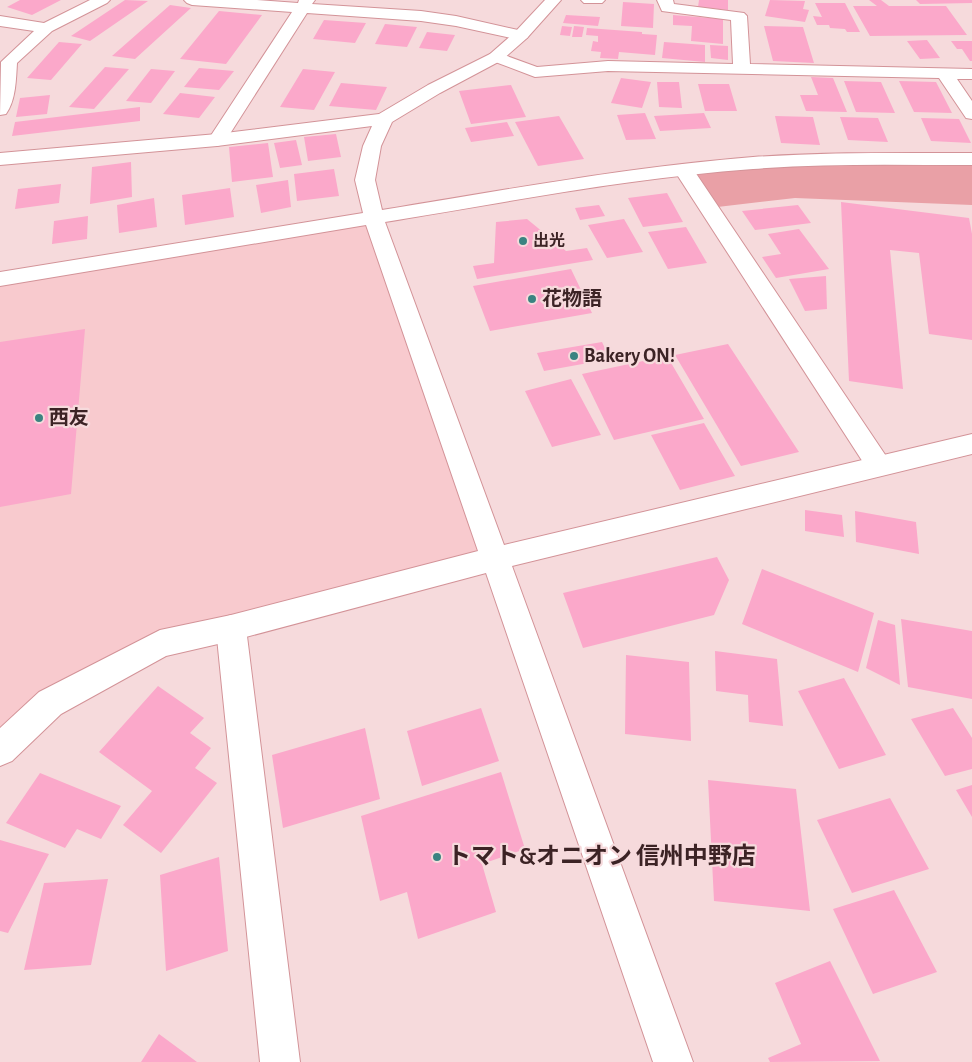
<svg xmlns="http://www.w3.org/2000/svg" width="972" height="1062" viewBox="0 0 972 1062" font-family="'Alegreya Sans','Noto Sans JP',sans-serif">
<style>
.built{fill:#f8cace}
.green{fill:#e9a0a6}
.building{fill:#fba8ca}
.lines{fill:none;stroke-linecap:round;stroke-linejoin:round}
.minor-casing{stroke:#d39398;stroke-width:2}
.tertiary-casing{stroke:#d39398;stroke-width:2}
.minor{fill:#fff;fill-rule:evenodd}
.tertiary{fill:#fff;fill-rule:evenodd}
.poi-dot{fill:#3a8381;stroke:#f6dadc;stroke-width:2}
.labels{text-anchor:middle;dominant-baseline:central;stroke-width:4.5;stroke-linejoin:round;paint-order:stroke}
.far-poi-label{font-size:16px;font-weight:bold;fill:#3c2325;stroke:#f6dadc;text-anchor:start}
.poi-label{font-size:20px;font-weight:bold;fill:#3c2325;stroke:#f6dadc;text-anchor:start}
.near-poi-label{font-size:24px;font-weight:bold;fill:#3c2325;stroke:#f6dadc;text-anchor:start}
</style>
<rect width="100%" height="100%" fill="#f6dadc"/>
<!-- built -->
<path class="built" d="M 374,218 L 493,559 L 160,644 L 0,750 L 0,279 Z"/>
<!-- green -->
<path class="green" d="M 972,159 L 972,205 L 795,198 L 709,208 L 684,170 Z"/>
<!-- building -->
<path class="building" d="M 20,0 L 61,0 L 32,15 L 7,7 Z
M 125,0 L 148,1 L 90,41 L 71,36 Z
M 699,0 L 728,0 L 728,10 L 698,7 Z
M 770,0 L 805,1 L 803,9 L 809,10 L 805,22 L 765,16 Z
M 869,0 L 881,0 L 889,6 L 946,6 L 967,35 L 870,36 L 853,6 L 877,6 Z
M 916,0 L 972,0 L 972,3 L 920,4 Z
M 623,2 L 654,4 L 653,28 L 621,26 Z
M 815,3 L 845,3 L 860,32 L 847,32 L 845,29 L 830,28 L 829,25 L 817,25 L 813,16 L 822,17 Z
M 170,5 L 191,8 L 135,59 L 112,56 Z
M 219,11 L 262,15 L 226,64 L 180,59 Z
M 566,15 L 600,17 L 598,26 L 563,23 Z
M 673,15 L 723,19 L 723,44 L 691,41 L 692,26 L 673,25 Z
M 324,20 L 366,23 L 355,43 L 313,39 Z
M 385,24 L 417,27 L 407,47 L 375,44 Z
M 562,26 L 572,27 L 570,36 L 560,35 Z
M 574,26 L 584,27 L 582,37 L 572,37 Z
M 764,26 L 803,27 L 814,63 L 773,61 Z
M 587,28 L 642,32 L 642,34 L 657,35 L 655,55 L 619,52 L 618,59 L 600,58 L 601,52 L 591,51 L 593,41 L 598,42 L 598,36 L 586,35 Z
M 427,32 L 455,35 L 447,51 L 419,48 Z
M 927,40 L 940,58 L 920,59 L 907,41 Z
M 951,41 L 972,41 L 972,61 L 970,61 L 962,49 L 957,49 Z
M 59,42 L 82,44 L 51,80 L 27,78 Z
M 664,42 L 705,45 L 705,62 L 662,58 Z
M 710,45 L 728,46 L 728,60 L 711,58 Z
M 105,67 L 129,69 L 94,109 L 69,107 Z
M 199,68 L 234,71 L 219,90 L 184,87 Z
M 151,69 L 175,71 L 151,103 L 126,101 Z
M 303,69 L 335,72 L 314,110 L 280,107 Z
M 811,77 L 833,78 L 847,112 L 806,111 L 800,95 L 818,95 Z
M 621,78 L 651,82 L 642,108 L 611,103 Z
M 844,81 L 881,82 L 895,113 L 856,112 Z
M 899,81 L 936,82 L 952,113 L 914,112 Z
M 657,82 L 679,82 L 682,108 L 659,107 Z
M 341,83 L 387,87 L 376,110 L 329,106 Z
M 698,84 L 729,84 L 737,111 L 705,111 Z
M 511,85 L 526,117 L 471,124 L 459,91 Z
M 180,93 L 215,97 L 199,118 L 163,114 Z
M 50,95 L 47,114 L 16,117 L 20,98 Z
M 140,107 L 140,121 L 12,136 L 15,122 Z
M 645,113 L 656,139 L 626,140 L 617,115 Z
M 704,113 L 711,128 L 660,131 L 654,116 Z
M 559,116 L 584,159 L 538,166 L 515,122 Z
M 775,116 L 813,117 L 820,145 L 781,143 Z
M 840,117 L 878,118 L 888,142 L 848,140 Z
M 921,118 L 959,119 L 971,143 L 931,141 Z
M 507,122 L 514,136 L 471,142 L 465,128 Z
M 336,134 L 341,157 L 308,161 L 304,137 Z
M 296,140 L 302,165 L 280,168 L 274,143 Z
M 268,143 L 273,177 L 232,182 L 229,147 Z
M 131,162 L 132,197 L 90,204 L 92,167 Z
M 334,169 L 339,196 L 297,201 L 294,174 Z
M 288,180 L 291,207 L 261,213 L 256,185 Z
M 61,184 L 59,203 L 15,209 L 18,189 Z
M 230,188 L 234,217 L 185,225 L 182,195 Z
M 667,193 L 683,222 L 643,227 L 628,198 Z
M 154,198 L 157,227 L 119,233 L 117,205 Z
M 841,202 L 969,218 L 972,234 L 972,340 L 929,334 L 919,253 L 890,250 L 903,389 L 849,381 Z
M 599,205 L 605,216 L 580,220 L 575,208 Z
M 798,205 L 811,223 L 755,230 L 742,211 Z
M 88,216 L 87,239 L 52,244 L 54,221 Z
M 527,219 L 566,251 L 587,248 L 593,260 L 477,279 L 473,266 L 494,263 L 496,222 Z
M 624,219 L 643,252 L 607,258 L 588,225 Z
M 686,227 L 707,263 L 668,269 L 648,232 Z
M 799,229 L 829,269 L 776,278 L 762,257 L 781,254 L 768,234 Z
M 571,269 L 592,313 L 490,331 L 473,286 Z
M 826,276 L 827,309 L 805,311 L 789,279 Z
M 85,329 L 71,494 L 0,507 L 0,342 Z
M 602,342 L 610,359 L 544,371 L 537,353 Z
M 728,344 L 799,452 L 741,466 L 675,355 Z
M 667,356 L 704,419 L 614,440 L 582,374 Z
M 571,379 L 601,435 L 552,447 L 525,391 Z
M 704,423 L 735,476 L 680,490 L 651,435 Z
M 805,510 L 842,515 L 844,537 L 805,531 Z
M 855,511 L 916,522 L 919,554 L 856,542 Z
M 717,557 L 729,580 L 714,615 L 583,648 L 563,593 Z
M 762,569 L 874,613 L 858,672 L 742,624 Z
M 901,619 L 972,631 L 972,699 L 908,687 Z
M 878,620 L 895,625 L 900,685 L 866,668 Z
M 715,651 L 777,659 L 783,726 L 749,722 L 748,695 L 716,691 Z
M 626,655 L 689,662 L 691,741 L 625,734 Z
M 844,678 L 886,755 L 839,769 L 798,691 Z
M 158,686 L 204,718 L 190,733 L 211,748 L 195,768 L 217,783 L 161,853 L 123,825 L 152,791 L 99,752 Z
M 481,708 L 499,761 L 422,786 L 407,731 Z
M 953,708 L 972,738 L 972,769 L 945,776 L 911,719 Z
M 365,728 L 380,799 L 283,828 L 272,755 Z
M 501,772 L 525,849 L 482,864 L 496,912 L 418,939 L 407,892 L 380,901 L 361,816 Z
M 40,773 L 121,806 L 101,839 L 77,829 L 65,848 L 6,823 Z
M 708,780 L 796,789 L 810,911 L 714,901 Z
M 972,785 L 972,817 L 956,790 Z
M 890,798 L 929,869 L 852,893 L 817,820 Z
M 0,840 L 49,854 L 8,933 L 0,931 Z
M 219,857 L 228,951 L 166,971 L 160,875 Z
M 108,879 L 91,965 L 24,970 L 44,883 Z
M 894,890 L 937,972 L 873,994 L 833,909 Z
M 830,961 L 880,1061 L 770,1062 L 768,1058 L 801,1044 L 775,983 Z
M 159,1034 L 197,1062 L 141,1062 Z"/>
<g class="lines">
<!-- minor casing -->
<g class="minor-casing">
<path id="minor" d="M 90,0 L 110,0 L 107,3 L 52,31 L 17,63 C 16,79 16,100 6,114 L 0,115 L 1,62 L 34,31 L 0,26 L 0,16 L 44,23 Z
M 184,0 L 257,0 L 298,3 L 299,0 L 315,0 L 312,4 L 421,11 L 456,16 L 527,32 L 529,35 L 527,38 L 521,40 L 456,26 L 421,21 L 307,13 L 226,140 L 223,144 L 217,146 L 211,144 L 208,140 L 292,12 L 192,5 L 187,3 Z
M 581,0 L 605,0 L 602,3 L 584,3 Z
M 657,0 L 673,0 L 674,4 L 744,13 L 747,16 L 750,64 L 972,69 L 972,79 L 957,79 L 972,101 L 972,119 L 966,118 L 939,78 L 608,71 L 535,77 L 490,60 L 488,57 L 490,54 L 496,52 L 537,67 L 608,61 L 733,64 L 731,20 L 662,11 Z
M 684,164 L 691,166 L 888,459 L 892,466 L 888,473 L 879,476 L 870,473 L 674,170 L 677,166 Z
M 231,615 L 242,619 L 246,628 L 300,1062 L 260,1062 L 216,628 L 220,619 Z"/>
</g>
<!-- tertiary casing -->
<g class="tertiary-casing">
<path id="tertiary" d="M 545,0 L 561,0 L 527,38 L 502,60 L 440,93 L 392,122 L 381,146 L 375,180 L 382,210 C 505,190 628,167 753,157 C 826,152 899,153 972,153 L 972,165 C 899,165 826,163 753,169 C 629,178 507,202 385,222 L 504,545 L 972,434 L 972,454 L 512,566 L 693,1062 L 653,1062 L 486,573 L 231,641 L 166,656 L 61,714 L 12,761 L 0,766 L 0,728 L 39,692 L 160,630 L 231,615 L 478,551 L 366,225 L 0,286 L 0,272 L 363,213 L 355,180 L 363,146 L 372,126 L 217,146 L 0,165 L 0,153 L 217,134 L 379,114 L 428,85 L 490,54 L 515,32 Z"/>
</g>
<!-- minor -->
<use href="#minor" class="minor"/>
<!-- tertiary -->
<use href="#tertiary" class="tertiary"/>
</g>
<!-- markers -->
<g class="poi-dot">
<circle cx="523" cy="241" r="5"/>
<circle cx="532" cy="299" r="5"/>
<circle cx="574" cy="356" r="5"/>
<circle cx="39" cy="418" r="5"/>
<circle cx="437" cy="857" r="5"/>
</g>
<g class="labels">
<!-- far-poi labels -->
<g class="far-poi-label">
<text x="533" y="241">出光</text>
</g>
<!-- poi labels -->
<g class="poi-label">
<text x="542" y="299">花物語</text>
<text x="584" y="356">Bakery ON!</text>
<text x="49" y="418">西友</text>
</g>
<!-- near-poi labels -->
<g class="near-poi-label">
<text x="447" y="857">トマト&amp;オニオン 信州中野店</text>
</g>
</g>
</svg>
